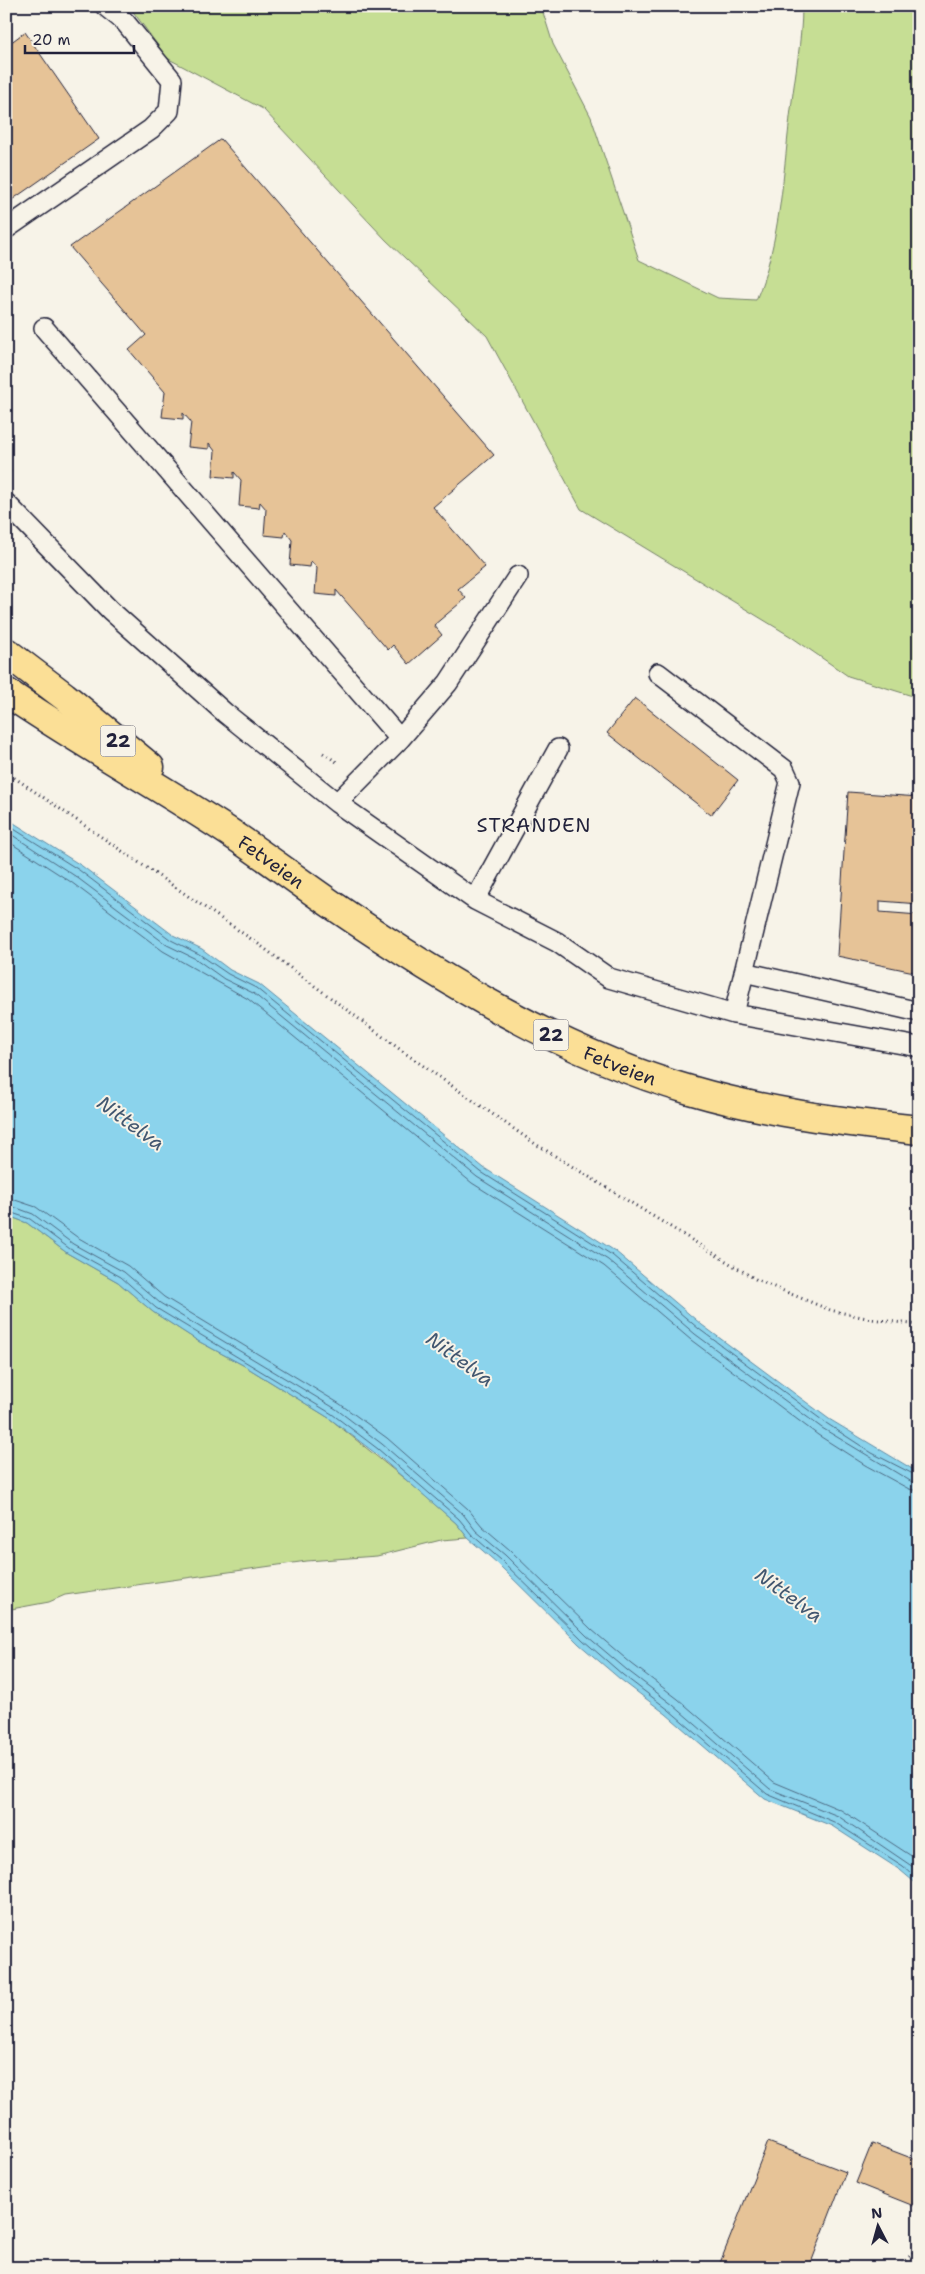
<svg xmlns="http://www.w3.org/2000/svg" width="925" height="2274" viewBox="0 0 925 2274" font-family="'Shantell Sans',sans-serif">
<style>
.green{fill:#c6de94;stroke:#748068}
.water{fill:#8bd3ec;stroke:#618ca5}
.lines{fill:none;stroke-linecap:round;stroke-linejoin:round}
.shore{stroke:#4c6982;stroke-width:1}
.building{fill:#e6c397;stroke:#22223b}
.service-casing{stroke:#22223b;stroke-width:22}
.trunk-casing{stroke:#22223b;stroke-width:31}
.path{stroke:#22223b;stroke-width:3;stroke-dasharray:1 4;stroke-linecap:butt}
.service{stroke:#f7f3e8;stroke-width:19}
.trunk{stroke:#fbdf96;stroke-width:28}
.labels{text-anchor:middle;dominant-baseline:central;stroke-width:4;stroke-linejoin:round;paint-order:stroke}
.shield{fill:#f7f3e8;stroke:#62616f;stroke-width:1}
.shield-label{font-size:18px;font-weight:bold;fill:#22223b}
.street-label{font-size:19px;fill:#22223b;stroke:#f7f3e8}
.neighbourhood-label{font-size:20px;letter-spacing:1px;fill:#22223b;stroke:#f7f3e8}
.water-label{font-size:20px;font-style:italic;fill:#425770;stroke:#f7f3e8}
</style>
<rect width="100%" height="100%" fill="#f7f3e8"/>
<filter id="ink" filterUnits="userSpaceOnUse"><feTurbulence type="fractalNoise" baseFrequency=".02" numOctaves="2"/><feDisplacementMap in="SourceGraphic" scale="10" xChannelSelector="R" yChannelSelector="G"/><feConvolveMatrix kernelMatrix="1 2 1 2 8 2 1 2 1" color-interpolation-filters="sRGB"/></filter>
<g filter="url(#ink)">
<!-- green -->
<path class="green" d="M 129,6 L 541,6 L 553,44 L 591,117 L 639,260 L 718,298 L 756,300 C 781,241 783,172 791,109 C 795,74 802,41 802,6 L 919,6 L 919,698 L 848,676 L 790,636 L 581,509 L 487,336 L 386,240 L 263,109 L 167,58 Z
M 6,1215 L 27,1223 L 67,1253 L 118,1282 L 153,1312 L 198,1341 L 243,1365 L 329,1418 L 416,1488 L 456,1523 L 468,1538 L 441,1540 L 377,1556 L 307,1561 L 65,1595 L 49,1602 L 6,1610 Z"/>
<!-- water -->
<path class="water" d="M 6,818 L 82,866 L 173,935 L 202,949 L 230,970 L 259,984 L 484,1168 L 615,1251 L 702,1325 L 829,1419 L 919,1473 L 919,1886 L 900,1870 L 832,1826 L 765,1799 L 666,1714 L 620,1679 L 579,1644 L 497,1563 L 468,1538 L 456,1523 L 375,1453 L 329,1418 L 243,1365 L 198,1341 L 153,1312 L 118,1282 L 67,1253 L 27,1223 L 6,1215 Z"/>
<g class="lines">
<!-- shore -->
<path class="shore" d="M 6,824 L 79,870 L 171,940 L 199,954 L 228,974 L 256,988 L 481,1172 L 612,1255 L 699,1329 L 826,1423 L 872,1453 L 919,1477
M 6,831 L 75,876 L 167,945 L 196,959 L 224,979 L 253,993 L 477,1177 L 608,1260 L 695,1334 L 822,1428 L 912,1482 L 919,1484
M 6,840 L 71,882 L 163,951 L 248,999 L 472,1183 L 604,1266 L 691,1340 L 818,1435 L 865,1465 L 909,1489 L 919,1491
M 6,1197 L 36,1207 L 77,1237 L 128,1266 L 164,1297 L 340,1404 L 387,1438 L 468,1509 L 482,1526 L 510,1550 L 592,1630 L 632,1664 L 678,1699 L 774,1782 L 841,1810 L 919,1861
M 6,1204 L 33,1214 L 73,1244 L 124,1272 L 160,1303 L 336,1409 L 382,1444 L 463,1514 L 476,1531 L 505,1555 L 587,1636 L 627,1670 L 673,1705 L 770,1789 L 838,1816 L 919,1871
M 6,1211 L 30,1219 L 70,1249 L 121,1277 L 156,1308 L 332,1414 L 378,1449 L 459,1519 L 472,1535 L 501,1560 L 583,1640 L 623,1675 L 669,1710 L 767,1794 L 834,1822 L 903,1866 L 919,1880"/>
</g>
<!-- building -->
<path class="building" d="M 25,32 L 99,139 L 6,204 L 6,46 Z
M 221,139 L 494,455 L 433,507 L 485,567 L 458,589 L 466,598 L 434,625 L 442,635 L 409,664 L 393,645 L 388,650 L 336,590 L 336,596 L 315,594 L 317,568 L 311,561 L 310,567 L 290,565 L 292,540 L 285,531 L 284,537 L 264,535 L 266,509 L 260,502 L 259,508 L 239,506 L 241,480 L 234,472 L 234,478 L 213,476 L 215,451 L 209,443 L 209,449 L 188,447 L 191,422 L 183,413 L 183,419 L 162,417 L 165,392 L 129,350 L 146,335 L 70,247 Z
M 635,698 L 738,780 L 711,815 L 607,733 Z
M 848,792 L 919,797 L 919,904 L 880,901 L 880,912 L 919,915 L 919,973 L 837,956 Z
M 768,2142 L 846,2172 L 809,2268 L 718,2268 Z
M 872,2143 L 919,2161 L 919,2208 L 856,2183 Z"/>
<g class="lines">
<!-- service casing -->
<g class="service-casing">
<path id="service" d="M 6,229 L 151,129 L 169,111 L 172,80 L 125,22 L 105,6
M 44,328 L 400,739
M 6,503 L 110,610 L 225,713 L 337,803 L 475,900 L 557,942 L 609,978 L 734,1014 L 919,1047
M 658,673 L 784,769 L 790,782 L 734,1014
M 337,803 L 400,739 L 448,683 L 518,576
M 475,900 L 558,749
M 744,972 L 919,1012"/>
</g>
<!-- trunk casing -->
<g class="trunk-casing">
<g id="trunk">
<path d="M 6,652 L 64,696 L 150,767"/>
<path id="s1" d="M 6,692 C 79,742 156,784 229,832 C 265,856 299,882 334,906 C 444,981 562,1053 690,1090 C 765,1112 842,1122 919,1130"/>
</g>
</g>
<!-- path -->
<path class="path" d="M 6,468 L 13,475
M 323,753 L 338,763
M 6,772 L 257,943 L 402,1051 L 534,1143 L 708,1250 L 757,1280 L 830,1310 L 871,1319 L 919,1325
M 899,2268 L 919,2246"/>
<!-- service -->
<use href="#service" class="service"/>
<!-- trunk -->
<use href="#trunk" class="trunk"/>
</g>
</g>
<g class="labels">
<!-- shield labels -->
<g class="shield">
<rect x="100.5" y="725.5" width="35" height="31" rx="4"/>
<rect x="533.5" y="1019.5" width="35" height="31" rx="4"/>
</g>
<g class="shield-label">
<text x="118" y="741">22</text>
<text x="551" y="1035">22</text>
</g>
<!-- street labels -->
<g class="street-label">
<text stroke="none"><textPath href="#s1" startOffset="315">Fetveien</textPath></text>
<text stroke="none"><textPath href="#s1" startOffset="720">Fetveien</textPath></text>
</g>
<!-- neighbourhood labels -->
<g class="neighbourhood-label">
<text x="534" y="825">STRANDEN</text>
</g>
<!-- water labels -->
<g class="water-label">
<text transform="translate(131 1123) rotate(36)">Nittelva</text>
<text transform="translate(460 1359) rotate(36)">Nittelva</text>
<text transform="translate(789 1595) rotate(36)">Nittelva</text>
</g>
</g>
<!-- margin -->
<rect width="925" height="2274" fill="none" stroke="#f7f3e8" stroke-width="25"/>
<rect x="12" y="12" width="900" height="2249" fill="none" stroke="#22223b" stroke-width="2" filter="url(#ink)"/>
<!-- north arrow -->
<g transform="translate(878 2226) rotate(354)" stroke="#f7f3e8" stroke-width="4" paint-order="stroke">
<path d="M0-4L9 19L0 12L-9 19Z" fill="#22223b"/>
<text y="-8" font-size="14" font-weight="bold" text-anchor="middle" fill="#22223b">N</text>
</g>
<!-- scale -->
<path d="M25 45v8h109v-8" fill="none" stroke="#22223b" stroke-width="2.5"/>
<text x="32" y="45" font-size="15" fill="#22223b" stroke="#f7f3e8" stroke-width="4" paint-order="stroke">20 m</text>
</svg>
